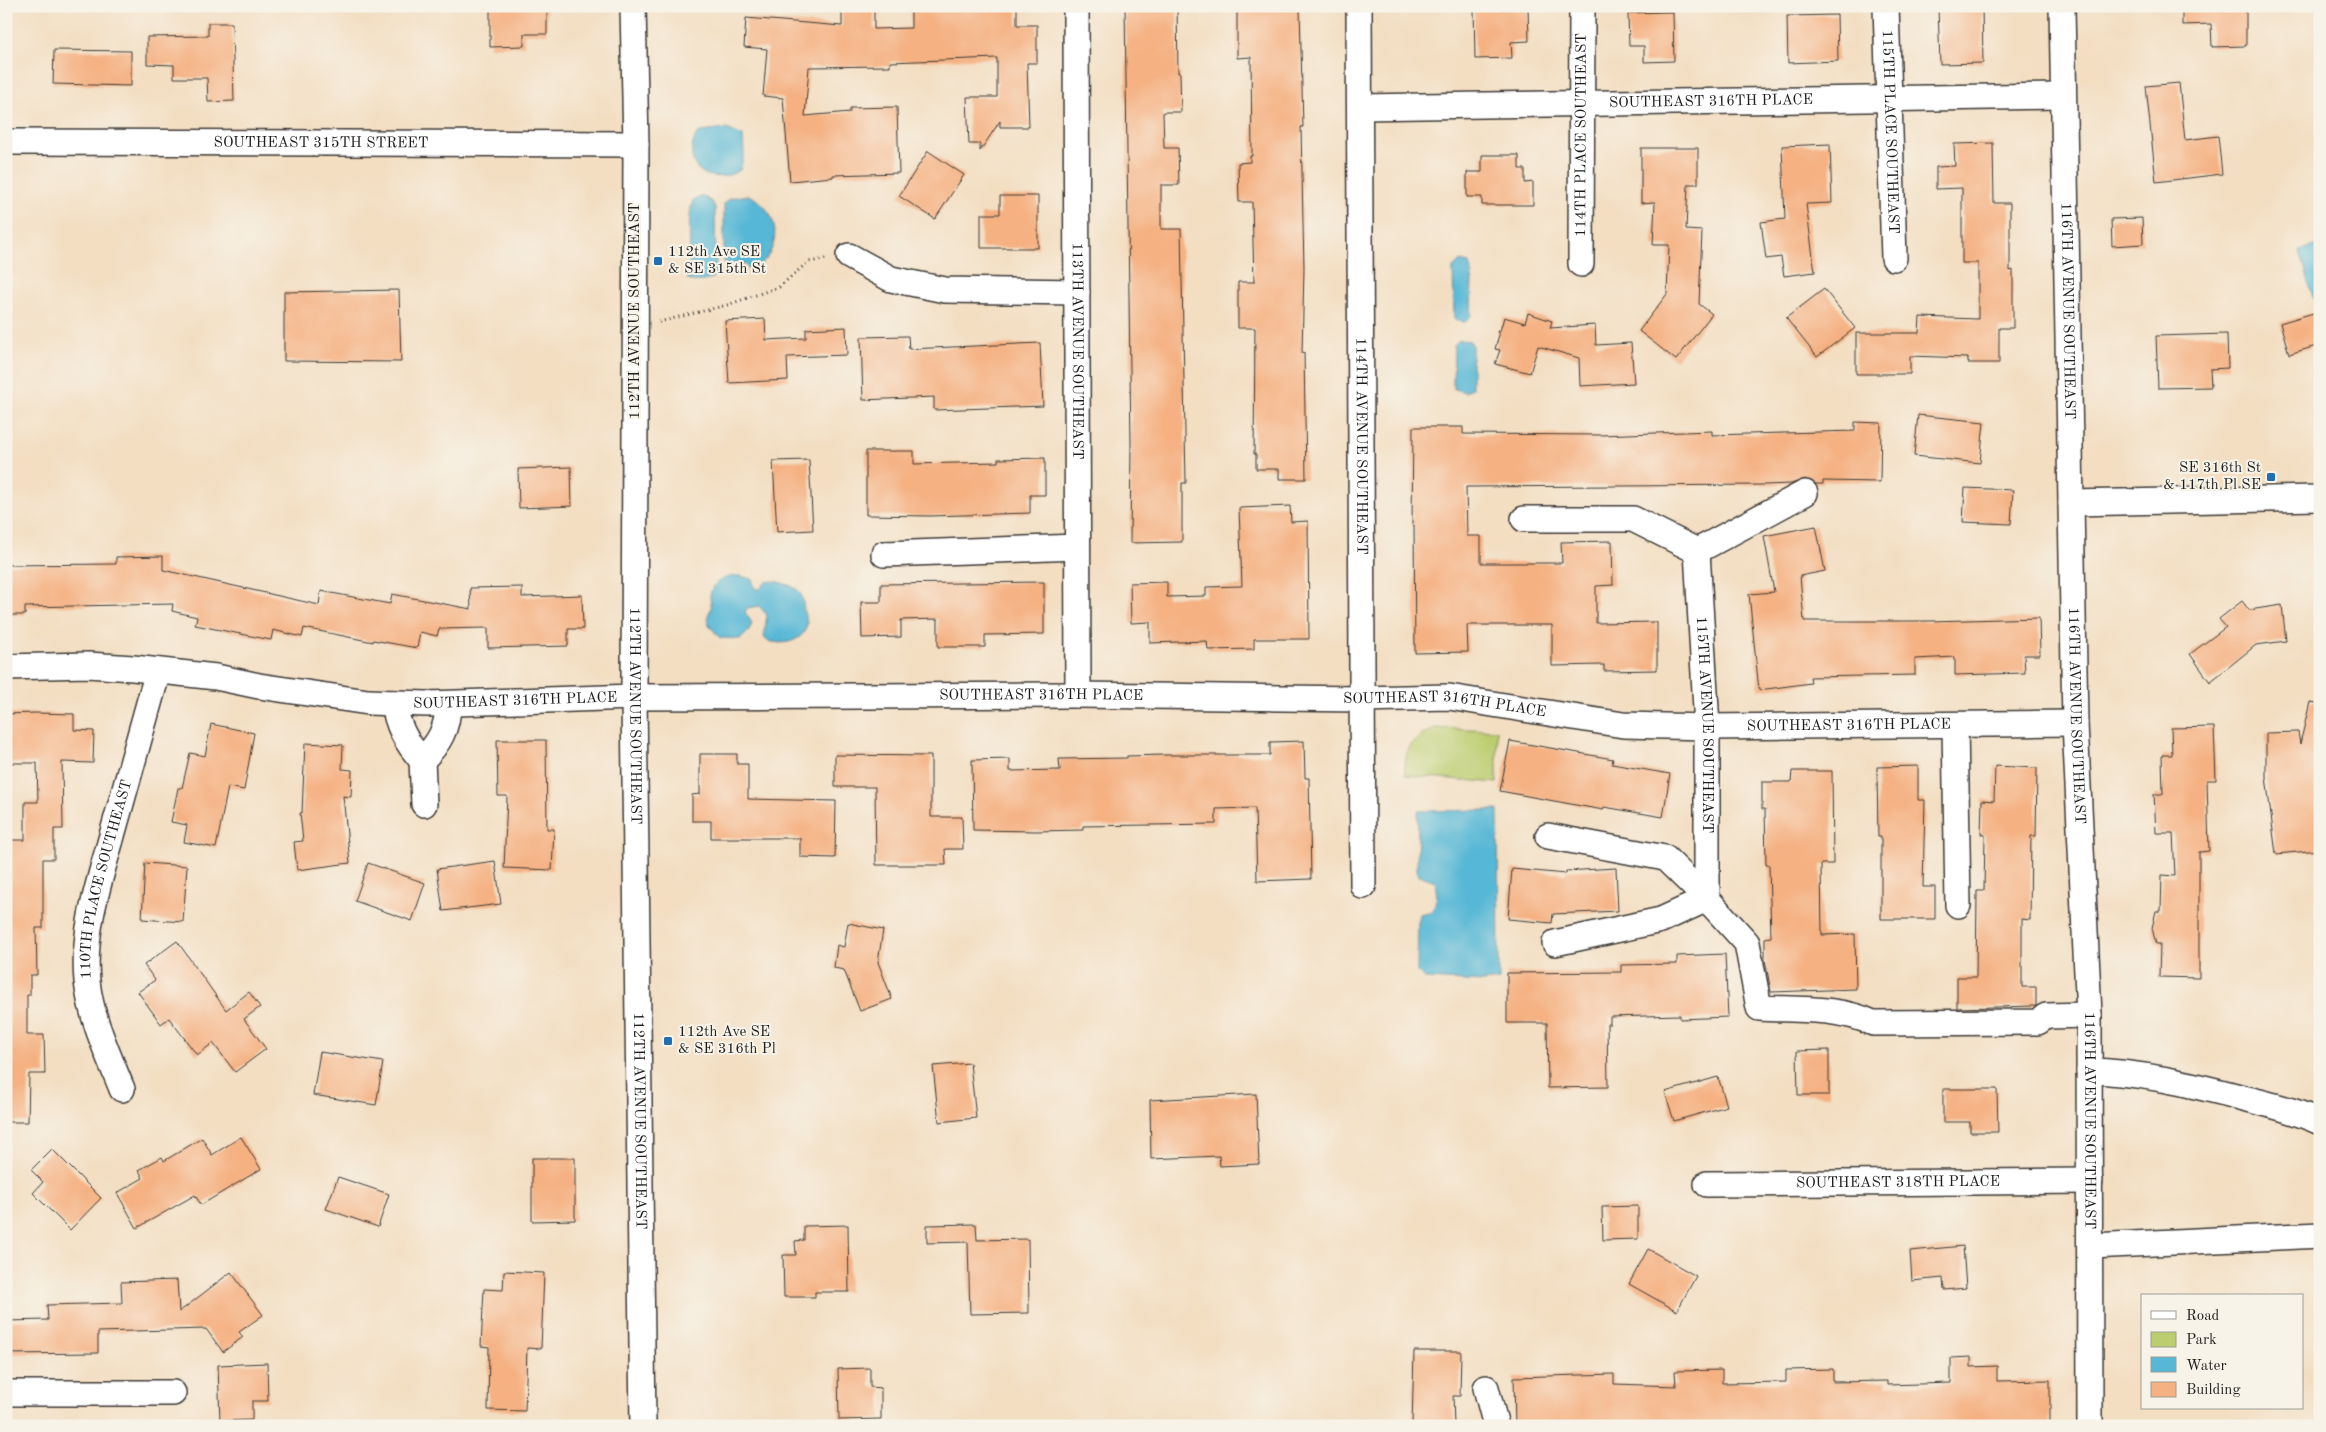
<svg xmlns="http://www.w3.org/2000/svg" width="2326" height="1432" viewBox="0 0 2326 1432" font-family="'Old Standard TT',serif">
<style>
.green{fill:#bccd70;stroke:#6c7446}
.water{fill:#57b7d6;stroke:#3a6a79}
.building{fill:#f5b182}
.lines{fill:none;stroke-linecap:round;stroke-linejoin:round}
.minor-casing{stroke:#3c3935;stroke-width:28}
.path{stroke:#3c3935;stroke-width:3;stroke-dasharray:1 4;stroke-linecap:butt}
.minor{stroke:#fff;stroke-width:25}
.poi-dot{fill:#1f6fb2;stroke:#f7f3e8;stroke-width:2}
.labels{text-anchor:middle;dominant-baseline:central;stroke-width:4;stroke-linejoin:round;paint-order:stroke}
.street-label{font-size:15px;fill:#1c1c1c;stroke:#f7f3e8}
.poi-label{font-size:15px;fill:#1c1c1c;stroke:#f7f3e8;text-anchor:start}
</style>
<rect width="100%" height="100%" fill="#f7f3e8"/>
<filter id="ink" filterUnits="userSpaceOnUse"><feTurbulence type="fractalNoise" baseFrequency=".02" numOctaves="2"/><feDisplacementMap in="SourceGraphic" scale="10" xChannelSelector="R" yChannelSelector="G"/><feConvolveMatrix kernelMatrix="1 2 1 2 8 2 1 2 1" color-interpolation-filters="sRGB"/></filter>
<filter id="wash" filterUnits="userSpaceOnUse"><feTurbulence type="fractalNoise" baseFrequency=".0096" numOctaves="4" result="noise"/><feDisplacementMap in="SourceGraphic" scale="20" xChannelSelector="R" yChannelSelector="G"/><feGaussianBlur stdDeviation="1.12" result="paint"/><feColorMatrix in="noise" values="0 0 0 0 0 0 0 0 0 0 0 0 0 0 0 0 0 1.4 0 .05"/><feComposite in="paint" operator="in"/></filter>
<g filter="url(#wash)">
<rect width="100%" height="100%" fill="#f3dec2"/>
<!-- green -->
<path class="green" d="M 1435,728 L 1497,730 L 1497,783 L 1405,775 C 1404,747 1411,741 1435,728 Z"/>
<!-- water -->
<path class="water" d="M 727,129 L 743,136 L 744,154 L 740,170 C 712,187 680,170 696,135 L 700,132 Z
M 748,195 C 781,209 784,251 754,269 L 749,269 L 744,264 L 726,264 L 724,261 L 724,204 L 730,198 Z
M 703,196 L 713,203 L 715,208 L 716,275 C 709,282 696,283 688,280 L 687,276 C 694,252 685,224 693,200 Z
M 2316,246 L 2320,260 L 2320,297 L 2313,298 L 2300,250 Z
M 1460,261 L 1469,263 L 1472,273 L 1471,316 L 1465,322 L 1456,321 L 1454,319 L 1453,268 Z
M 1459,340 L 1470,341 L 1472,344 L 1472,388 L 1465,392 L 1454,389 L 1453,384 L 1454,345 Z
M 740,576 L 752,579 L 755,589 L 760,589 L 766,582 C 773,580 779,582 785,584 C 803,589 803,597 804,612 C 805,617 807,619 807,624 C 804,643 780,646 766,640 L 764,636 L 767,615 L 759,606 L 747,608 L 745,612 L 752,623 L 749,631 L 741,639 L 720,638 L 709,625 L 708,615 L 711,609 C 712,604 710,602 710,597 C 711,581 726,576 740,576 Z
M 1498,810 L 1499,980 L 1484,982 L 1425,979 L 1417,972 L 1418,923 L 1420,914 L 1433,911 L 1437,896 L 1435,881 L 1419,875 L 1417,870 L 1418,811 Z"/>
<g id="blocks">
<!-- building -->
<path class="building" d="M 490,6 L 547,6 L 547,34 L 524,34 L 524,46 L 490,47 Z
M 1017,6 L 1017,25 L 1037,25 L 1037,63 L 1027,63 L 1029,127 L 1000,127 L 1000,121 L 980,151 L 980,144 L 969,144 L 967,97 L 997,97 L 997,58 L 890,62 L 890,66 L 809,67 L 805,116 L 850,112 L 850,108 L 897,107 L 899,173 L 833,175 L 833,177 L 790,181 L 783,98 L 763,96 L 767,49 L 744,47 L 746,18 L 842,26 L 842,10 L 874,10 L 874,29 L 911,28 L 911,8 Z
M 1125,6 L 1177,6 L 1178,73 L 1180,73 L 1181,112 L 1163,112 L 1164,148 L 1178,148 L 1179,185 L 1161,185 L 1161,229 L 1181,229 L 1186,483 L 1182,483 L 1182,542 L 1130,543 L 1131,444 Z
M 1982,6 L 1983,63 L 1940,64 L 1938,7 Z
M 2182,6 L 2246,6 L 2246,46 L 2212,47 L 2211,24 L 2182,25 Z
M 1528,8 L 1529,41 L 1511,42 L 1512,58 L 1475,59 L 1474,10 Z
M 1300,9 L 1303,127 L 1301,127 L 1304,269 L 1302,353 L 1304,352 L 1306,479 L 1279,479 L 1279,469 L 1256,469 L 1256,454 L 1254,454 L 1255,328 L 1238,328 L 1238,282 L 1254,282 L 1252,202 L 1239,202 L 1238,163 L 1250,162 L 1250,156 L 1252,156 L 1251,57 L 1237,58 L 1237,10 Z
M 1673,12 L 1674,61 L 1644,62 L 1644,46 L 1629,46 L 1628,13 Z
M 1837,15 L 1838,61 L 1788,63 L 1787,16 Z
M 208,23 L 232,23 L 234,101 L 208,102 L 207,78 L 174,78 L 174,65 L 147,64 L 147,37 L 208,36 Z
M 54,50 L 131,51 L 131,86 L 53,84 Z
M 2179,83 L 2185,140 L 2218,136 L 2222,174 L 2156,182 L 2146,86 Z
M 1993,143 L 1994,203 L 2010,203 L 2010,271 L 2013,270 L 2013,328 L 1999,328 L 1999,363 L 1968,363 L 1968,358 L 1910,356 L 1910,374 L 1856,374 L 1856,333 L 1919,333 L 1920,317 L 1978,319 L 1978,263 L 1962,263 L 1962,188 L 1936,189 L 1936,167 L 1955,166 L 1954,144 Z
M 1830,144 L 1832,203 L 1806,204 L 1815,272 L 1784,276 L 1781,257 L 1766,259 L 1761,222 L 1785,219 L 1782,146 Z
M 1641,148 L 1698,148 L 1698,184 L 1688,184 L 1686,230 L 1702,231 L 1699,304 L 1712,314 L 1676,360 L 1639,331 L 1667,294 L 1669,245 L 1653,245 L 1655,202 L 1641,203 Z
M 928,151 L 964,175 L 935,219 L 899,196 Z
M 1482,155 L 1519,155 L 1519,169 L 1525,169 L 1525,183 L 1533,182 L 1533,205 L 1482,205 L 1482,197 L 1467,197 L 1467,172 L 1482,172 Z
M 1000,196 L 1038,196 L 1038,248 L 981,248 L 981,214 L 1000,214 Z
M 2142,218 L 2143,244 L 2112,246 L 2111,219 Z
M 1824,289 L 1855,328 L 1817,357 L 1786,318 Z
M 399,290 L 401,362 L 284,361 L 284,292 Z
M 2320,311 L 2320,345 L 2289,354 L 2280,323 Z
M 1528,313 L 1552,321 L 1550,328 L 1595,325 L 1596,345 L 1631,343 L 1634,383 L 1580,386 L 1579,358 L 1538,346 L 1530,373 L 1495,364 L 1500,350 L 1495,349 L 1499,335 L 1497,331 L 1500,331 L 1504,317 L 1525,323 Z
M 765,319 L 766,340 L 806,338 L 806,329 L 846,327 L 847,355 L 787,357 L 788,380 L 729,383 L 725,321 Z
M 2227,334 L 2228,368 L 2210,369 L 2211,387 L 2158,388 L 2156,336 Z
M 908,336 L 909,349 L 1040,343 L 1043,406 L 934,410 L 934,397 L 863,400 L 861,337 Z
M 1918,415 L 1984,422 L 1980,463 L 1914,456 Z
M 1855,422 L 1881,423 L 1880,482 L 1823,481 L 1823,484 L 1816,484 L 1805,479 L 1791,484 L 1765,485 L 1466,487 L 1467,536 L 1481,536 L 1481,563 L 1562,563 L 1561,542 L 1612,541 L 1613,585 L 1596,586 L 1596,623 L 1657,622 L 1657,670 L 1604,671 L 1604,665 L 1552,666 L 1552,625 L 1467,625 L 1468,652 L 1415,653 L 1414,525 L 1412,525 L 1413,427 L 1463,427 L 1463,434 L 1600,435 L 1712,431 L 1712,435 L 1855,431 Z
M 866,451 L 914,451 L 914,464 L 998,462 L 998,459 L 1045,458 L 1045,495 L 1030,495 L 1030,513 L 930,516 L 866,515 Z
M 809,460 L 813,530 L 777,532 L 773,461 Z
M 571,467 L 572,506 L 519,508 L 518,469 Z
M 1965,488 L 2013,490 L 2011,524 L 1963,522 Z
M 1290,506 L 1291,522 L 1308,521 L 1309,639 L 1254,639 L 1254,649 L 1208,650 L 1207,641 L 1150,643 L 1150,622 L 1131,623 L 1130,583 L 1167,582 L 1167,597 L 1206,596 L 1206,587 L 1242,586 L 1239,508 Z
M 1816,526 L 1825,571 L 1800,576 L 1804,621 L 1930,621 L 2039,618 L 2040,655 L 2024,655 L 2025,673 L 1955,675 L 1955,657 L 1915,659 L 1915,675 L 1810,677 L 1811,683 L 1759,690 L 1749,594 L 1774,592 L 1764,536 Z
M 163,556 L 163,570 L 319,605 L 321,591 L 390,604 L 392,594 L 471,609 L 470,588 L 522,587 L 522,597 L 582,595 L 583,629 L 568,629 L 568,646 L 488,648 L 488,628 L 439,629 L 437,636 L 420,632 L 417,648 L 373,640 L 373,642 L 304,628 L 302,637 L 273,630 L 271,640 L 195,625 L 197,617 L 172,611 L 173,604 L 25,607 L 25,615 L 6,615 L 6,565 L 116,564 L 116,557 Z
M 1044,582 L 1044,634 L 985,635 L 985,647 L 938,647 L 938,619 L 901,620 L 901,637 L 862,638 L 861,602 L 881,602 L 881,584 Z
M 2242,601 L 2249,610 L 2282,605 L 2286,641 L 2256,645 L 2210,682 L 2190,654 L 2226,627 L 2219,619 Z
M 2310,702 L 2317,703 L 2320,850 L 2276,854 L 2266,777 L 2266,733 L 2298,732 L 2300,744 Z
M 35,713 L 74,714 L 74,730 L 94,731 L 93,763 L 62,762 L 63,829 L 54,829 L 54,859 L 43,859 L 43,928 L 36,928 L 37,975 L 30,975 L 30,995 L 27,995 L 27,1035 L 44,1035 L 45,1074 L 29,1074 L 28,1122 L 6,1122 L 6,840 L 25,840 L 25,802 L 38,802 L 37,763 L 6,763 L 6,714 Z
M 211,724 L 254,733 L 244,790 L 228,787 L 216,848 L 184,842 L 187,825 L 171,822 L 178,788 L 182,788 L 190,753 L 205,756 Z
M 2214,727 L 2216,780 L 2207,780 L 2209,851 L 2199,852 L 2199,978 L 2159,977 L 2160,944 L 2156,944 L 2152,928 L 2156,911 L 2161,911 L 2162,875 L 2175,876 L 2173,833 L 2156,833 L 2154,794 L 2163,794 L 2162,755 L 2172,755 L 2171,728 Z
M 497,740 L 546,740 L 547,829 L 554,829 L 552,870 L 504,868 L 507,796 L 498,796 Z
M 1304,741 L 1305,778 L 1309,778 L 1311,879 L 1257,881 L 1255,808 L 1216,809 L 1216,824 L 1083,826 L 1083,830 L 1037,831 L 973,830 L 972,760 L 1010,759 L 1010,771 L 1060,770 L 1059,759 L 1127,758 L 1127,756 L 1164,755 L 1270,755 L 1270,742 Z
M 1510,741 L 1613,759 L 1612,764 L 1670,774 L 1663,817 L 1604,807 L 1603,810 L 1500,791 Z
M 305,743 L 343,745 L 342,769 L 352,770 L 351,797 L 343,796 L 350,863 L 297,870 L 294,842 L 303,841 L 300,813 L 302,813 Z
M 700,754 L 737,754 L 737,764 L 748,764 L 748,799 L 836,801 L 835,858 L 800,857 L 800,838 L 711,838 L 711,821 L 692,821 L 692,795 L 700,794 Z
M 835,755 L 931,756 L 931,817 L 962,817 L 963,849 L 945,849 L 946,865 L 876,865 L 875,787 L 835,787 Z
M 1918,766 L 1918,800 L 1925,800 L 1923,887 L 1935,887 L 1935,919 L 1881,919 L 1881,837 L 1878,837 L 1877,767 Z
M 1995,766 L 2037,768 L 2036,836 L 2031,836 L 2030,920 L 2022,919 L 2022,987 L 2036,987 L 2036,1006 L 1957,1008 L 1957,977 L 1976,977 L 1977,891 L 1984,891 L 1985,835 L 1981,834 L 1982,800 L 1994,801 Z
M 1792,771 L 1832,771 L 1833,864 L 1821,864 L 1822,935 L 1855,934 L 1856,989 L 1771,992 L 1765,959 L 1765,938 L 1771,937 L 1769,865 L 1766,865 L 1765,809 L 1762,809 L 1762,782 L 1791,782 Z
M 495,861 L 501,904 L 443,911 L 437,869 Z
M 145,863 L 187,866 L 183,922 L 142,919 Z
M 368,863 L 425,883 L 412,921 L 355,901 Z
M 1616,868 L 1618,911 L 1553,914 L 1552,923 L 1508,919 L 1512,869 L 1566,874 L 1566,871 Z
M 848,923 L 883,930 L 878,962 L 892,999 L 860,1011 L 844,970 L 834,968 L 837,945 L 844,947 Z
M 177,941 L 226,1010 L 249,992 L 260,1007 L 244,1019 L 266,1049 L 235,1072 L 213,1043 L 197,1055 L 169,1018 L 161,1024 L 138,992 L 155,980 L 144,965 Z
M 1725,954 L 1728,1017 L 1680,1019 L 1680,1015 L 1610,1017 L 1610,1024 L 1607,1024 L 1608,1087 L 1548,1088 L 1547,1023 L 1507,1023 L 1507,973 L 1621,972 L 1621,965 L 1677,964 L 1677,956 Z
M 1829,1050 L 1829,1095 L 1798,1095 L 1797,1051 Z
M 320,1052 L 383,1062 L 376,1105 L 313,1095 Z
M 970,1063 L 976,1118 L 939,1122 L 933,1066 Z
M 1718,1077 L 1727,1106 L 1674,1121 L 1665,1092 Z
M 1943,1089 L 1997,1089 L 1998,1132 L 1970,1132 L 1970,1122 L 1943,1122 Z
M 1256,1094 L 1259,1164 L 1220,1166 L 1219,1156 L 1151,1159 L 1150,1100 Z
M 241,1137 L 261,1169 L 201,1205 L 195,1195 L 137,1228 L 117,1193 L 143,1178 L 139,1170 L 162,1157 L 164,1161 L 202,1138 L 212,1155 Z
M 52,1149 L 101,1198 L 70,1230 L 33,1193 L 43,1182 L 31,1170 Z
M 532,1158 L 575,1158 L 575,1220 L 532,1221 Z
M 338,1177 L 389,1194 L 378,1227 L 326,1209 Z
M 1638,1206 L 1638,1239 L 1603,1240 L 1602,1207 Z
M 976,1224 L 977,1240 L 1028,1239 L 1029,1313 L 970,1314 L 968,1242 L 927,1243 L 927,1225 Z
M 848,1225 L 849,1292 L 815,1292 L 815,1297 L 784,1297 L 783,1255 L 796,1255 L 795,1241 L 804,1240 L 804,1226 Z
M 1963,1246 L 1966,1288 L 1944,1290 L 1943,1278 L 1912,1281 L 1910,1251 Z
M 1648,1249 L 1696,1276 L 1677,1311 L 1629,1284 Z
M 504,1271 L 544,1273 L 541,1349 L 527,1348 L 525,1411 L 488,1410 L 489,1347 L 481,1346 L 484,1289 L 503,1290 Z
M 231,1272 L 263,1315 L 239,1332 L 243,1337 L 223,1352 L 206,1329 L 98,1332 L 98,1353 L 6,1354 L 6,1321 L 48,1320 L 47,1305 L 122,1303 L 121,1282 L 177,1280 L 179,1312 Z
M 1414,1351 L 1461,1351 L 1460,1396 L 1453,1396 L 1454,1426 L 1412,1426 Z
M 1971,1357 L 1971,1367 L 1997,1366 L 1997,1381 L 2050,1380 L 2050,1426 L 1856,1426 L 1856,1421 L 1812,1421 L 1812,1426 L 1515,1426 L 1514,1377 L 1614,1374 L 1614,1384 L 1676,1386 L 1675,1371 L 1722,1370 L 1722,1383 L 1786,1382 L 1786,1370 L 1833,1369 L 1833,1382 L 1887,1381 L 1887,1385 L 1951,1383 L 1951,1358 Z
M 267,1363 L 268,1401 L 252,1401 L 252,1420 L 220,1421 L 218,1365 Z
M 870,1368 L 870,1387 L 881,1388 L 881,1419 L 839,1420 L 838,1369 Z"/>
</g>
</g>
<g filter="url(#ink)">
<use href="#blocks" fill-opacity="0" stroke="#3c3935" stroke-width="1"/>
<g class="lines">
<!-- minor casing -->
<g class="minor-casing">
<g id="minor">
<path id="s1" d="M 633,6 L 636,144 L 634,697 L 643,1426"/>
<path id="s2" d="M 1076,6 L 1078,695"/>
<path id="s3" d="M 1359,6 L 1363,886"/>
<path id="s4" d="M 1886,6 L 1894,258"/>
<path id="s5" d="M 2062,6 L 2075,723 L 2089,1015 L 2090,1426"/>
<path id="s6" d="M 1360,107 L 2063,96"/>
<path id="s7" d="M 6,142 L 636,144"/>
<path d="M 849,256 L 891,279 L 945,290 L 1077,292"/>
<path id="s8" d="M 1581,264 L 1582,6"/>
<path d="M 2071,503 L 2320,498"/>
<path d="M 1524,519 L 1633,519 L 1697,551 L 1805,493"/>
<path id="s9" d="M 1697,551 L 1707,727 L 1707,899 L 1747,943 L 1759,1008 C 1798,1010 1838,1007 1873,1023 L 2038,1022 L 2046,1016 L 2089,1015"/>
<path d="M 884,554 L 1077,547"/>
<path id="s10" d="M 6,667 L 88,665 L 133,668 L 216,677 L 259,686 L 368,702 L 427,704 L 634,697 L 1078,695 L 1360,699 L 1449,697 L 1623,725 L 1707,727 L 2075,723"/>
<path d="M 394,703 C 397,726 406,743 422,760 C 439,744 448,728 448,704"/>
<path d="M 1955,725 L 1958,905"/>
<path d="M 422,760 L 424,804"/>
<path d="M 1548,836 L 1665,858 L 1707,899 L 1661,920 L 1555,943"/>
<path d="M 2089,1071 C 2140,1072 2190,1084 2240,1097 C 2267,1104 2294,1110 2320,1122"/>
<path id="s11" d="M 122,1089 C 108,1054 91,1019 87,981 C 82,930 100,880 113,832 C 128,778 143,724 158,671"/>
<path id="s12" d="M 1707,1184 L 2090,1181"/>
<path d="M 2091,1246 L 2320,1235"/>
<path d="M 1486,1388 L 1496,1426"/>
<path d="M 6,1393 L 173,1393"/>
</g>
</g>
<!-- path -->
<path class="path" d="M 659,322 L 727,305 L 779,287 L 808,262 L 826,259"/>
<!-- minor -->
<use href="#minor" class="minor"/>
</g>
</g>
<!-- markers -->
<g class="poi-dot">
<rect x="653" y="256" width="10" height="10" rx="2.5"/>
<rect x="2266" y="472" width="10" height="10" rx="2.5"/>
<rect x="663" y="1036" width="10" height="10" rx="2.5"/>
</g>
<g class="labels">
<!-- street labels -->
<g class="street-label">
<text stroke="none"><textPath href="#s6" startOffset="351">SOUTHEAST 316TH PLACE</textPath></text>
<text stroke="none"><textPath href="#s4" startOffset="126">115TH PLACE SOUTHEAST</textPath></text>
<text stroke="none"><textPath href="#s8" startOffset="129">114TH PLACE SOUTHEAST</textPath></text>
<text stroke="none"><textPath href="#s7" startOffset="315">SOUTHEAST 315TH STREET</textPath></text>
<text transform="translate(635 311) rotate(-90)">112TH AVENUE SOUTHEAST</text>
<text stroke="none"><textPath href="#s5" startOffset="305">116TH AVENUE SOUTHEAST</textPath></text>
<text stroke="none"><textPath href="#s2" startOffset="345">113TH AVENUE SOUTHEAST</textPath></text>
<text stroke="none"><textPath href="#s3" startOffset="440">114TH AVENUE SOUTHEAST</textPath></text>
<text stroke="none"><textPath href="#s10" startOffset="1038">SOUTHEAST 316TH PLACE</textPath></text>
<text stroke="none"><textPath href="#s10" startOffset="512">SOUTHEAST 316TH PLACE</textPath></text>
<text stroke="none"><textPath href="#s10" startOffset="1442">SOUTHEAST 316TH PLACE</textPath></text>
<text stroke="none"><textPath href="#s1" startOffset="710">112TH AVENUE SOUTHEAST</textPath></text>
<text stroke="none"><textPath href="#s5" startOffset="710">116TH AVENUE SOUTHEAST</textPath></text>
<text stroke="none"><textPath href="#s9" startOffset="174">115TH AVENUE SOUTHEAST</textPath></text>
<text stroke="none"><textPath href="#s10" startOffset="1848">SOUTHEAST 316TH PLACE</textPath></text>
<text stroke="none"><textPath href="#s11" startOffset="218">110TH PLACE SOUTHEAST</textPath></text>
<text stroke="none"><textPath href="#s1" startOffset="1115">112TH AVENUE SOUTHEAST</textPath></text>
<text stroke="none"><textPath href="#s5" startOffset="1115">116TH AVENUE SOUTHEAST</textPath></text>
<text stroke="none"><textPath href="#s12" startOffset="191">SOUTHEAST 318TH PLACE</textPath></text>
</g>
<!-- poi labels -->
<g class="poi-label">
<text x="668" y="252">112th Ave SE<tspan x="668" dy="17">&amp; SE 315th St</tspan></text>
<text x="2261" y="468" text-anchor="end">SE 316th St<tspan x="2261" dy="17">&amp; 117th Pl SE</tspan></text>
<text x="678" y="1032">112th Ave SE<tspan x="678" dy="17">&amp; SE 316th Pl</tspan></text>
</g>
</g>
<!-- margin -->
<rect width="2326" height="1432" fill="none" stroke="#f7f3e8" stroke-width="25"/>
<!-- legend -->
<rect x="2141" y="1294" width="162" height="115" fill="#f7f3e8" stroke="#9f9d96"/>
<rect x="2151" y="1311" width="25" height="8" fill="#ffffff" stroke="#9f9d96"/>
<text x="2186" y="1320" font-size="15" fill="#1c1c1c">Road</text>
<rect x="2151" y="1332" width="25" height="15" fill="#bccd70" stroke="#9f9d96"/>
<text x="2186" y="1344" font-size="15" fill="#1c1c1c">Park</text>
<rect x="2151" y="1357" width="25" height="15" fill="#57b7d6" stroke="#9f9d96"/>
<text x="2186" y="1370" font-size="15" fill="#1c1c1c">Water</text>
<rect x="2151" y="1382" width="25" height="15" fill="#f5b182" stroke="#9f9d96"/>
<text x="2186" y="1394" font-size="15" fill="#1c1c1c">Building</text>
</svg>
